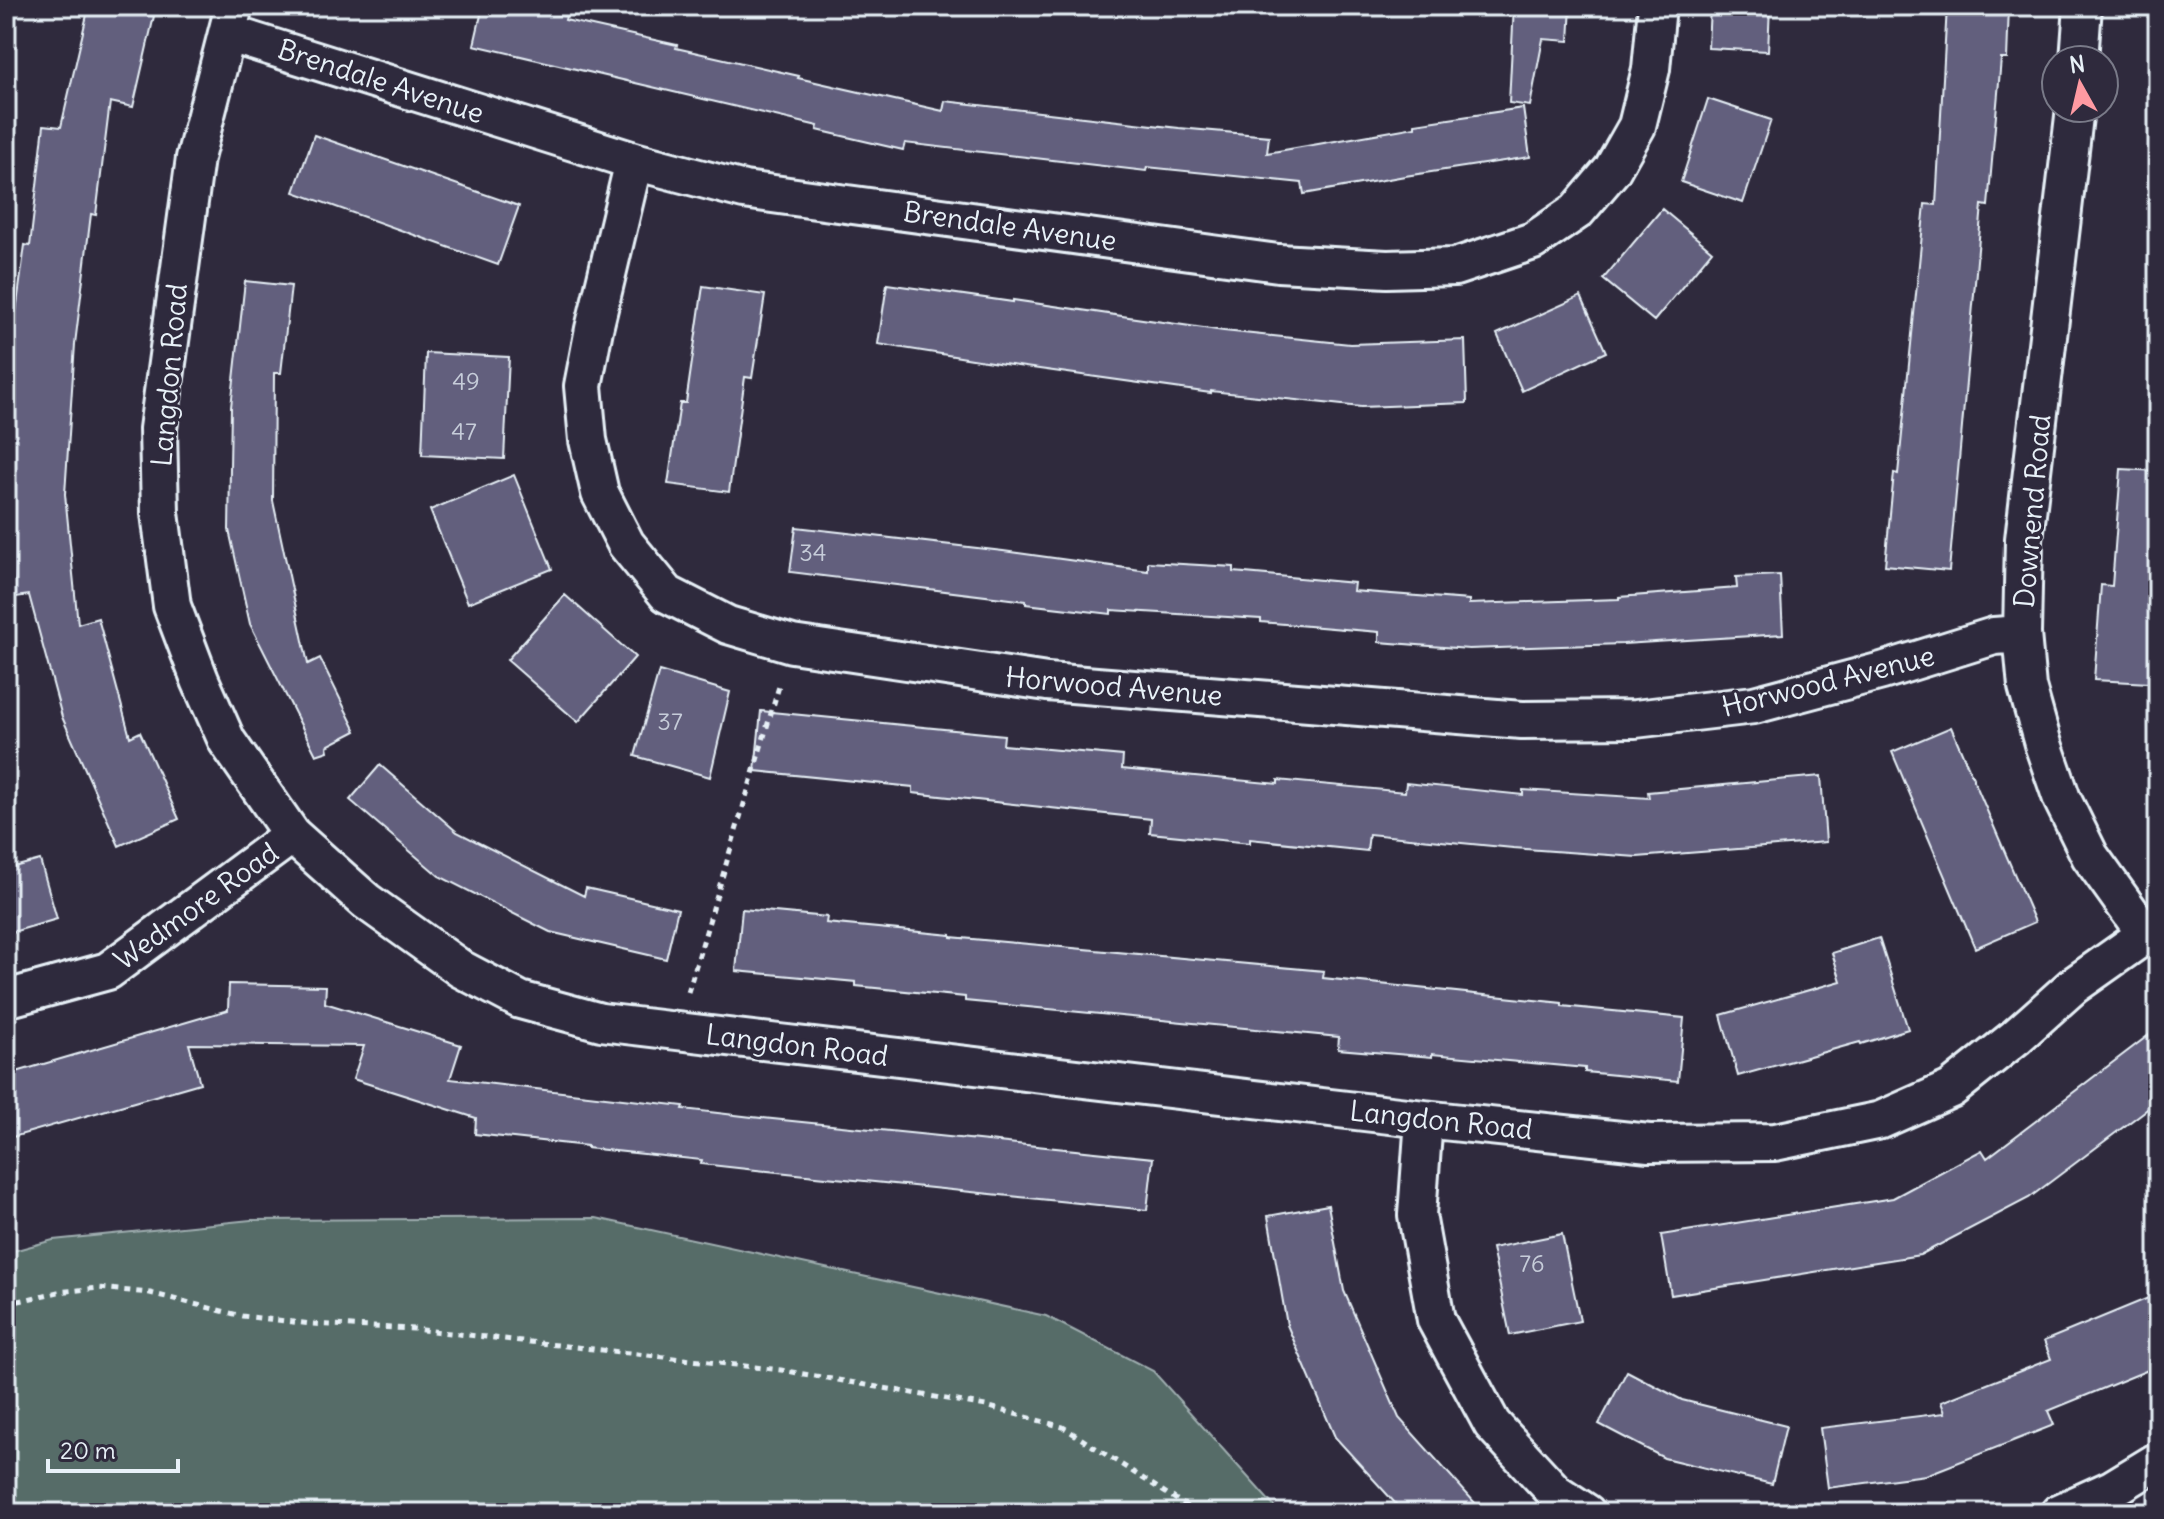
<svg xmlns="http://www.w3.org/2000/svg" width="2164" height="1519" viewBox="0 0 2164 1519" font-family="Delius,sans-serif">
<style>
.green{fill:#566c68;stroke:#9faeb0;stroke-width:2}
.building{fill:#625f7d;stroke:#e8f1f8;stroke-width:2}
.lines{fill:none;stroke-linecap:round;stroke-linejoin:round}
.street-casing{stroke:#e8f1f8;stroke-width:42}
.path{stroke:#e8f1f8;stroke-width:5;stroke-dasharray:6 6;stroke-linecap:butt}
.street{stroke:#2f2a3d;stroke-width:36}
.labels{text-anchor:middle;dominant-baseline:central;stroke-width:6;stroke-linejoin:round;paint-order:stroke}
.number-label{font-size:24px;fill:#c6ccd9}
.street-label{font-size:28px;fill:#e8f1f8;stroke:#2f2a3d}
</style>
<rect width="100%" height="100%" fill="#2f2a3d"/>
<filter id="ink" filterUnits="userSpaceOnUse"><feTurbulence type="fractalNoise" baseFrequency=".0125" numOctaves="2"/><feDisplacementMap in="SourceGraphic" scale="16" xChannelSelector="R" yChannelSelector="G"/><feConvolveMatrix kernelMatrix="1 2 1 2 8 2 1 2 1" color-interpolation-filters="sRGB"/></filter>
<g filter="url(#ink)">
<!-- green -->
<path class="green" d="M 596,1218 L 1046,1316 L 1153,1371 L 1280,1513 L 6,1513 L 6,1253 L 53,1240 L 251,1220 Z"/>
<!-- building -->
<path class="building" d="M 89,6 L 109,6 L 154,16 L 133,107 L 110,102 L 96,215 L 91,214 L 75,344 L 65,494 L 78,624 L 98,618 L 130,737 L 140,732 L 179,819 L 119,846 L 62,717 L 29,595 L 15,597 L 6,508 L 6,409 L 9,363 L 25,245 L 30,246 L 44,125 L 61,127 Z
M 483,6 L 518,6 L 566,16 L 565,20 L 677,45 L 676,48 L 799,76 L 798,78 L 943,111 L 945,101 L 1179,128 L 1269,136 L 1267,153 L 1415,127 L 1415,124 L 1523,108 L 1530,157 L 1405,176 L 1304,194 L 1302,183 L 1147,167 L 1146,171 L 905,143 L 903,150 L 817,130 L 818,126 L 474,45 Z
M 1514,6 L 1571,6 L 1569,41 L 1543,39 L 1530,106 L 1509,103 Z
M 1710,6 L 1770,6 L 1768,51 L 1708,48 Z
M 1947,6 L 2009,6 L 2007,59 L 2001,59 L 1988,206 L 1982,205 L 1949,571 L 1885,565 L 1894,473 L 1898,474 L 1925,204 L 1936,205 Z
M 1708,99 L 1771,120 L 1743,203 L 1681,182 Z
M 314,135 L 519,206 L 498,265 L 294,192 Z
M 1662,209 L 1712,251 L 1654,321 L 1603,279 Z
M 245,281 L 291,286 L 281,373 L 274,373 L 273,501 L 308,664 L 320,658 L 356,731 L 327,746 L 328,751 L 316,755 L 250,624 L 229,530 L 231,407 Z
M 887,284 L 1013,302 L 1013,300 L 1224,331 L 1350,344 L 1465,340 L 1467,403 L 1361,407 L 1211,391 L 1211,393 L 1004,364 L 878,344 Z
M 703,286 L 765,295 L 752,378 L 745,377 L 729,492 L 668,484 L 680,403 L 686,403 Z
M 1581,296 L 1606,352 L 1522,391 L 1497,334 Z
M 426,353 L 509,357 L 504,459 L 422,455 Z
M 2121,469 L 2158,471 L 2158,573 L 2149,683 L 2094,680 L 2101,585 L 2112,586 Z
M 514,475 L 552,569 L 468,603 L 430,510 Z
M 796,527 L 1003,551 L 1148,571 L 1148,562 L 1234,567 L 1234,572 L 1354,583 L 1353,591 L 1469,600 L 1469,604 L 1619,599 L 1619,597 L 1737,588 L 1736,577 L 1780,575 L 1783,634 L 1623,644 L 1469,649 L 1379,642 L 1379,632 L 1261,622 L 1261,619 L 1111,610 L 1111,614 L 1026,604 L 1026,601 L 790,572 Z
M 565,595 L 635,657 L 578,722 L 507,660 Z
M 659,671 L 730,692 L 710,777 L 635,756 Z
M 761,711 L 1004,735 L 1003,745 L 1123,756 L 1122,769 L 1278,784 L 1278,780 L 1405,792 L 1406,783 L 1523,795 L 1523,790 L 1649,798 L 1648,792 L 1821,776 L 1826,842 L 1637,857 L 1513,848 L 1369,834 L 1367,851 L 1250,839 L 1250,843 L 1150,833 L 1151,819 L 913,793 L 913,787 L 755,771 Z
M 1951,727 L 2035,922 L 1975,948 L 1892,752 Z
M 380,765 L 457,832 L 584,896 L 586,888 L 678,909 L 666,959 L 550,932 L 439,876 L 350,800 Z
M 40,860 L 57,919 L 6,934 L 6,869 Z
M 742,909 L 827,917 L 826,923 L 951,935 L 951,937 L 1324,971 L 1323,978 L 1562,1003 L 1562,1006 L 1684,1018 L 1678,1081 L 1585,1072 L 1585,1068 L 1432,1054 L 1432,1057 L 1338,1049 L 1339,1037 L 965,1001 L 965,997 L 856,986 L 856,982 L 736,971 Z
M 1879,938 L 1908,1029 L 1861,1044 L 1860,1042 L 1738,1076 L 1721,1015 L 1841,981 L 1832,953 Z
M 229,984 L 326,986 L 325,1003 L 461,1045 L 450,1079 L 684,1106 L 683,1109 L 752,1117 L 1153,1158 L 1147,1210 L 747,1169 L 701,1164 L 702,1160 L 587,1148 L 587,1146 L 475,1134 L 476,1118 L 353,1079 L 364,1046 L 189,1044 L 200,1083 L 6,1139 L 6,1075 L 228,1010 Z
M 2158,1028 L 2158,1101 L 2029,1198 L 1920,1255 L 1671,1295 L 1661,1235 L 1893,1198 L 1982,1150 L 1987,1158 Z
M 1328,1205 L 1344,1291 L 1399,1418 L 1484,1513 L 1404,1513 L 1335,1437 L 1287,1325 L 1268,1216 Z
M 1562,1234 L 1580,1321 L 1510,1335 L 1492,1248 Z
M 2158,1294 L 2158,1366 L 2048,1411 L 2054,1425 L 1926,1475 L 1828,1488 L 1820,1428 L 1945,1413 L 1941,1402 L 2051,1359 L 2044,1341 Z
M 1627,1371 L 1682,1400 L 1786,1426 L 1772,1484 L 1664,1458 L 1599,1424 Z"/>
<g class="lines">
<!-- street casing -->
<g class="street-casing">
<path id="street" d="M 234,6 L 195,158 L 158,429 L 160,513 L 172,606 L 200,680 L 227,741 L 292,835 L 366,901 L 461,969 L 520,1000 L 601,1022 L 1424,1119 L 1649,1143 L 1775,1142 L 1881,1120 L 1951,1089 L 2016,1037 L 2073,986 L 2158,926
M 227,33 L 634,161 L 744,190 L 1278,263 L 1387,269 L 1455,267 L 1533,241 L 1577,211 L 1612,170 L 1637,126 L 1651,69 L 1657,6
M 2079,60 L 2083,6
M 2075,108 L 2024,539 L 2022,634 L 2027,687 L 2043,744 L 2062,799 L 2090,856 L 2145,933
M 634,161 L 594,329 L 583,386 L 588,440 L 600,493 L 626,544 L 667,594 L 728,625 L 792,644 L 1047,682 L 1522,720 L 1635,719 L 1754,705 L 1882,671 L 1994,636 L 2022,634
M 6,999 L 108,971 L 292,835
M 1424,1119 L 1417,1215 L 1436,1320 L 1492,1424 L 1555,1492 L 1587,1513
M 2059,1513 L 2112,1489 L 2158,1461"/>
</g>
<!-- path -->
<path class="path" d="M 688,992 L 780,683
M 6,1304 L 58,1292 L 99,1288 L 150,1293 L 242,1316 L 311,1324 L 414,1329 L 781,1370 L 986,1406 L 1063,1427 L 1197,1513"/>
<!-- street -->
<use href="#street" class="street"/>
</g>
</g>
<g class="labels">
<!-- number labels -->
<g class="number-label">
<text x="466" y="381">49</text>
<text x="464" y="431">47</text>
<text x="813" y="552">34</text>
<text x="670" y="721">37</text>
<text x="1532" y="1263">76</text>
</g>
<!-- street labels -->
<g class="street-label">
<text transform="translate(381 81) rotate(18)">Brendale Avenue</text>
<text transform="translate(1010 226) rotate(8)">Brendale Avenue</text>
<text transform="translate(169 375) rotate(-85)">Langdon Road</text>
<text transform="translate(2032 511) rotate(-85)">Downend Road</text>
<text transform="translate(1828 681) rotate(-14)">Horwood Avenue</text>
<text transform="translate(1114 686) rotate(5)">Horwood Avenue</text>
<text transform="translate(196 906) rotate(-36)">Wedmore Road</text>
<text transform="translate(797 1045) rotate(7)">Langdon Road</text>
<text transform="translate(1441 1120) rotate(6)">Langdon Road</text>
</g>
</g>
<!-- margin -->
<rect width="2164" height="1519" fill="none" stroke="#2f2a3d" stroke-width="32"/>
<rect x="16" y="16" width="2132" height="1487" fill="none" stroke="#e8f1f8" stroke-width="3" filter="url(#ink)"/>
<!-- north arrow -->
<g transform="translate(2080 84) rotate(352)"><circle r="38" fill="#2f2a3d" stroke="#797a88" stroke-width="2"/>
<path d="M0-6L14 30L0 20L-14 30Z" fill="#ff9aa2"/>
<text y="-12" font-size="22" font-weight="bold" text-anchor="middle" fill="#e8f1f8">N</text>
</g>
<!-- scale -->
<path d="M48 1459v12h130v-12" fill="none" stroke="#e8f1f8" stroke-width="4"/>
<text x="60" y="1459" font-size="24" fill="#e8f1f8" stroke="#2f2a3d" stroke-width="6" paint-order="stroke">20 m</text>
</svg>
